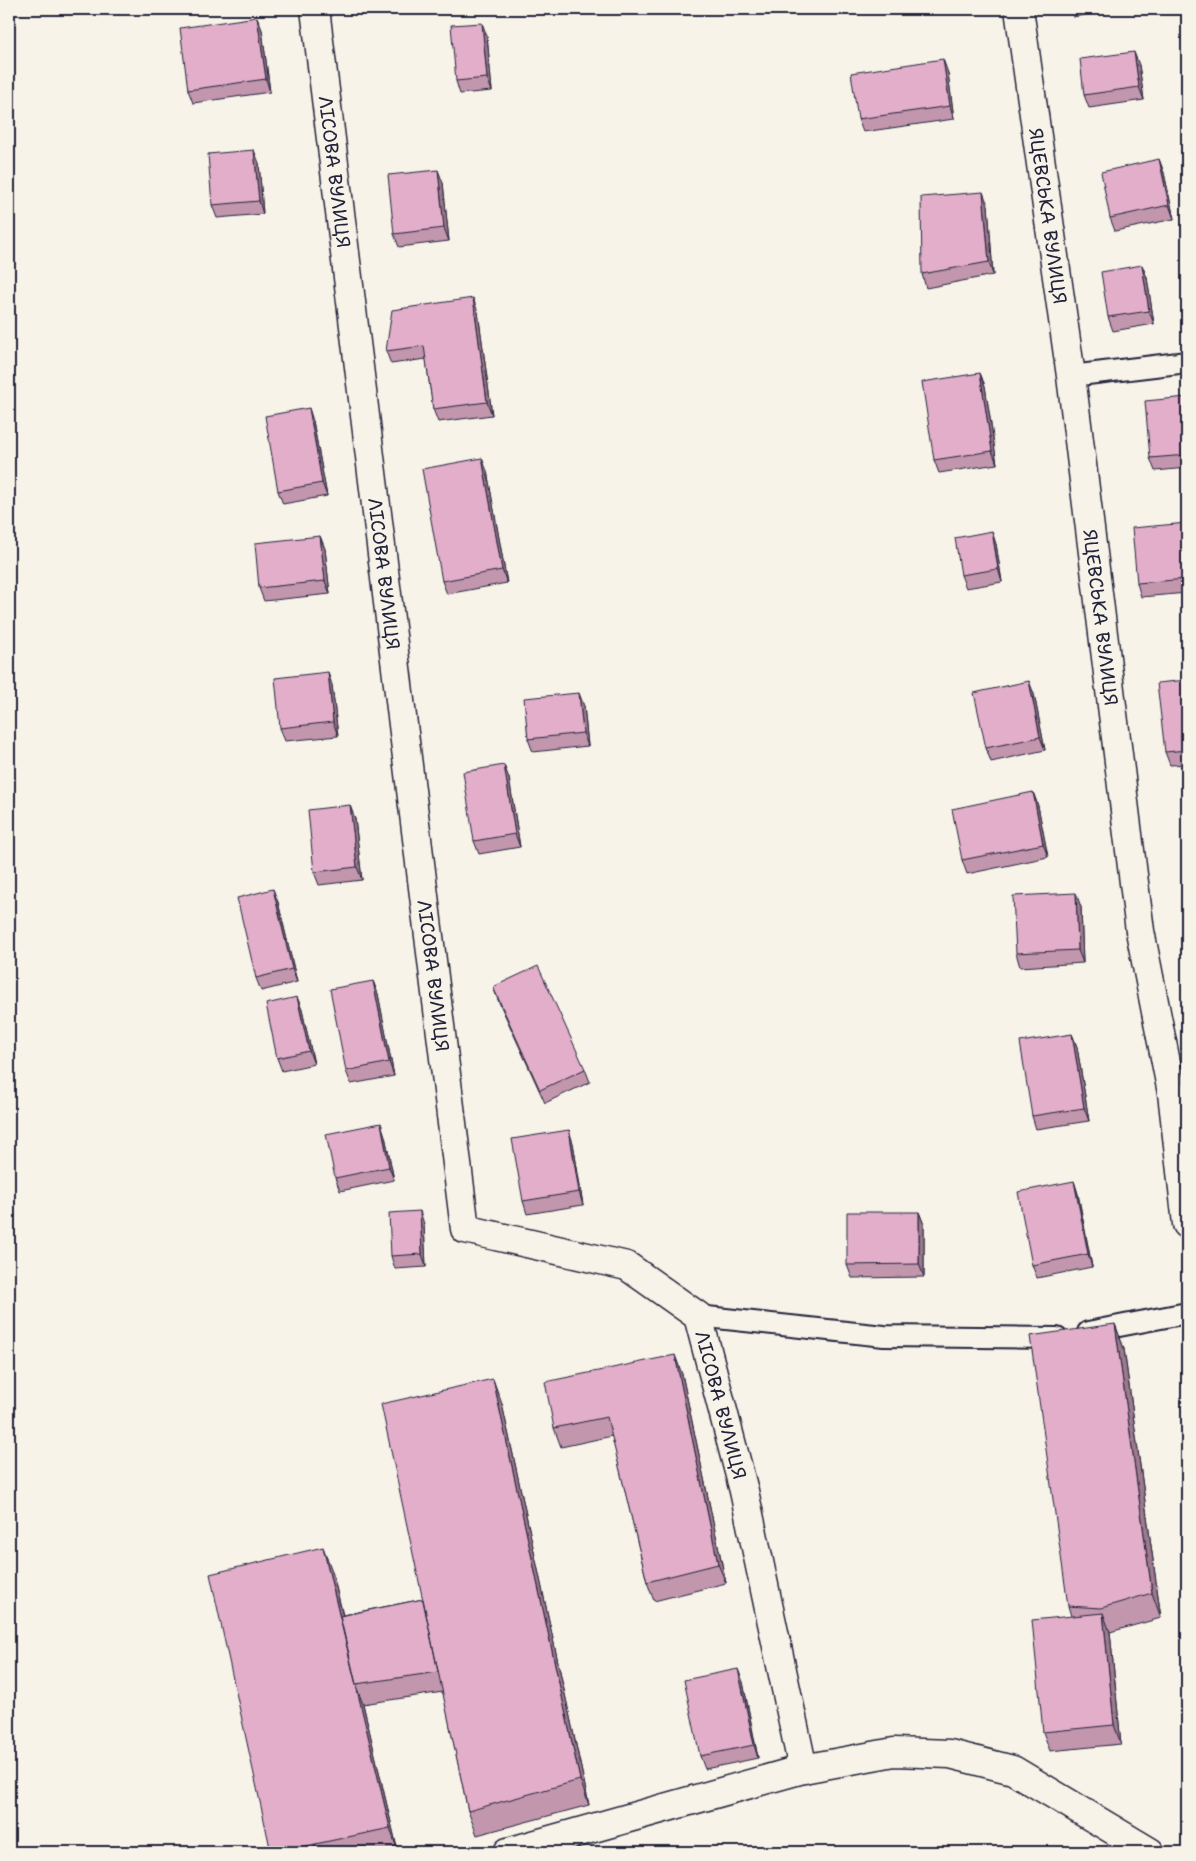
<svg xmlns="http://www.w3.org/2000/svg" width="1196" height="1861" viewBox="0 0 1196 1861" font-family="'Shantell Sans',sans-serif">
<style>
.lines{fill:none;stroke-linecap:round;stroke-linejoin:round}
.service-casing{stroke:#22223b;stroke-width:24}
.minor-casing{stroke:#22223b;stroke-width:31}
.service{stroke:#f7f3e8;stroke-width:20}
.minor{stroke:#f7f3e8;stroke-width:28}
.wall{fill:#c296ad;stroke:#22223b}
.shaded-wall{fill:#9e7a8d;stroke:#22223b}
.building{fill:#e2aec9;stroke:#22223b}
.labels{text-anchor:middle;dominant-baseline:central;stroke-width:4;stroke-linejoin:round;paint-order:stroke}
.street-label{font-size:19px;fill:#22223b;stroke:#f7f3e8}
</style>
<rect width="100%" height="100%" fill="#f7f3e8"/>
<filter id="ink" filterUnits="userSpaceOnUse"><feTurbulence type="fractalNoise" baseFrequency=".02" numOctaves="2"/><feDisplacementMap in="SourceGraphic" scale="10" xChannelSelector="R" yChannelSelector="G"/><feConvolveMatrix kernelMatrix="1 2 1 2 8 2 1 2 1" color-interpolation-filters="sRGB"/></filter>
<g filter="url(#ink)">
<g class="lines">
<!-- service casing -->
<g class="service-casing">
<path id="service" d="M 1071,376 L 1187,362
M 698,1316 L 884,1336 L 1057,1338
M 1088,1332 L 1187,1313"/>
</g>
<!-- minor casing -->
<g class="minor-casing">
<g id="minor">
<path id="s1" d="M 315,9 L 465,1229 L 627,1266 L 698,1316 L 744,1491 L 803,1769"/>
<path id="s2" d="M 1019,9 L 1071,376 L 1140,931 L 1172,1093 L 1187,1224"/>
<path d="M 508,1852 L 803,1769 L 894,1752 L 950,1754 L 1013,1770 L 1150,1852"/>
</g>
</g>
<!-- service -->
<use href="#service" class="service"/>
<!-- minor -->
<use href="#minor" class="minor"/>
</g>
<!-- wall -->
<path class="wall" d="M 1070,9 L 1119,9 L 1073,17 Z
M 257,17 L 262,30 L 270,92 L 193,103 L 188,90 Z
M 487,36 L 492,91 L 460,94 L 456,81 Z
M 1139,65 L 1144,100 L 1089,108 L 1084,95 Z
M 948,73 L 954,119 L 863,132 L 858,119 Z
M 1159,159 L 1164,173 L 1174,219 L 1115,231 L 1110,218 Z
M 259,163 L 263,214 L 217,218 L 212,205 Z
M 443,183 L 449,241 L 399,247 L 394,234 Z
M 988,205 L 993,275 L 926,288 L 922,274 Z
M 1142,265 L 1147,278 L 1154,324 L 1113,331 L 1108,317 Z
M 478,312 L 492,415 L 438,422 L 433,409 L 426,359 L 391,364 L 386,351 Z
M 980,373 L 985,386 L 997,464 L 939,473 L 934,460 Z
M 1187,397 L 1187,468 L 1155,471 L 1150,458 Z
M 313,421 L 327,496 L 283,504 L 278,491 Z
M 487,471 L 507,583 L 447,594 L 442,581 Z
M 1187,523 L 1187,593 L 1141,597 L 1137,583 Z
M 320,536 L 325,549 L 330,594 L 264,601 L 259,588 Z
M 996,544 L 1002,582 L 966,588 L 961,575 Z
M 1187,680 L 1187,764 L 1170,765 L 1165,752 Z
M 332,685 L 338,736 L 285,741 L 280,728 Z
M 1034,694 L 1045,750 L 991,762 L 986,748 Z
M 584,706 L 588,746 L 533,752 L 528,739 Z
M 509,778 L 520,847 L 479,854 L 474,841 Z
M 1033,792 L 1038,806 L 1048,857 L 967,874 L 962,860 Z
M 355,819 L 362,880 L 319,885 L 314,872 Z
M 278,902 L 297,982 L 261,991 L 256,978 Z
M 1081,907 L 1083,963 L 1020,967 L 1016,953 Z
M 373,981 L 378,994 L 394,1076 L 351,1084 L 346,1071 Z
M 493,987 L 585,1069 L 590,1082 L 545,1103 L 498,1000 Z
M 297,997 L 302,1010 L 314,1064 L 282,1071 L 277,1058 Z
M 1072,1034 L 1077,1047 L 1089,1121 L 1036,1129 L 1032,1116 Z
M 385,1136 L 394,1180 L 340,1191 L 335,1178 Z
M 573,1143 L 583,1205 L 527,1214 L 523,1201 Z
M 1074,1181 L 1078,1194 L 1092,1267 L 1037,1278 L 1032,1265 Z
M 919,1212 L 924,1225 L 924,1277 L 852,1278 L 847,1265 Z
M 424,1224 L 426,1267 L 395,1269 L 391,1256 Z
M 1115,1324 L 1124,1349 L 1161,1618 L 1110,1632 L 1121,1744 L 1050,1751 L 1043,1732 L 1071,1616 L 1068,1606 Z
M 682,1374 L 726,1583 L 654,1601 L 647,1582 L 612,1436 L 561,1447 L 554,1428 Z
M 502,1404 L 589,1805 L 477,1835 L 468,1811 L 443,1692 L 363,1704 L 398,1852 L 271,1852 L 332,1571 L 343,1615 L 423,1599 Z
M 743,1682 L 758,1758 L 705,1769 L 700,1756 Z"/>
<!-- shaded-wall -->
<path class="shaded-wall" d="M 257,17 L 262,30 L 270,92 L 266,79 Z
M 482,23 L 487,36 L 492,91 L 487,78 Z
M 1134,52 L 1139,65 L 1144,100 L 1139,87 Z
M 943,59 L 948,73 L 954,119 L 950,106 Z
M 254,150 L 259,163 L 263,214 L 259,201 Z
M 1159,159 L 1164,173 L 1174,219 L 1169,205 Z
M 438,170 L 443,183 L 449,241 L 444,228 Z
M 983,192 L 988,205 L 993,275 L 989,262 Z
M 1142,265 L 1147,278 L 1154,324 L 1149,311 Z
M 473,298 L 478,312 L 492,415 L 487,402 Z
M 980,373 L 985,386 L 997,464 L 992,451 Z
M 309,408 L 313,421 L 327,496 L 322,483 Z
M 482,458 L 487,471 L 507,583 L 502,570 Z
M 992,531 L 996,544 L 1002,582 L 998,569 Z
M 320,536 L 325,549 L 330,594 L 325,581 Z
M 328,672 L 332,685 L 338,736 L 333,722 Z
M 1029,681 L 1034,694 L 1045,750 L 1040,737 Z
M 579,693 L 584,706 L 588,746 L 583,733 Z
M 504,765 L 509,778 L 520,847 L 515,834 Z
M 1033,792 L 1038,806 L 1048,857 L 1043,844 Z
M 350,805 L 355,819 L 362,880 L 357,867 Z
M 273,889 L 278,902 L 297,982 L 292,969 Z
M 1076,893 L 1081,907 L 1083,963 L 1078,950 Z
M 373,981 L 378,994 L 394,1076 L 389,1062 Z
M 297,997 L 302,1010 L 314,1064 L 309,1051 Z
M 1072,1034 L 1077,1047 L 1089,1121 L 1084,1108 Z
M 381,1123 L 385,1136 L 394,1180 L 389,1167 Z
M 569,1130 L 573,1143 L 583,1205 L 579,1192 Z
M 1074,1181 L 1078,1194 L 1092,1267 L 1088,1254 Z
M 420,1211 L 424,1224 L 426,1267 L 422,1254 Z
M 919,1212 L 924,1225 L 924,1277 L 919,1264 Z
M 1115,1324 L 1124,1349 L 1161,1618 L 1152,1593 Z
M 675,1355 L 682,1374 L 726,1583 L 718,1564 Z
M 493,1379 L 502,1404 L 589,1805 L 580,1780 Z
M 323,1547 L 332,1571 L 359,1684 L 356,1684 Z
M 1103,1613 L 1110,1632 L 1121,1744 L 1114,1725 Z
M 738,1669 L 743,1682 L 758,1758 L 754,1745 Z
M 356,1686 L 363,1704 L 398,1852 L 390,1828 Z"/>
<!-- building -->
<path class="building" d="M 257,17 L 266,79 L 188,90 L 180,28 Z
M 482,23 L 487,78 L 456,81 L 451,25 Z
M 1134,52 L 1139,87 L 1084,95 L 1080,59 Z
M 943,59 L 950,106 L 858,119 L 851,73 Z
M 254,150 L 259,201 L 212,205 L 208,154 Z
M 1159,159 L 1169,205 L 1110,218 L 1101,172 Z
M 438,170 L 444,228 L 394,234 L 388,175 Z
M 983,192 L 989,262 L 922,274 L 921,197 Z
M 1142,265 L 1149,311 L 1108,317 L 1101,272 Z
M 473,298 L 487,402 L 433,409 L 424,346 L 386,351 L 392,310 Z
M 980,373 L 992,451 L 934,460 L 922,382 Z
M 1187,397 L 1187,455 L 1150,458 L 1145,401 Z
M 309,408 L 322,483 L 278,491 L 265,416 Z
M 482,458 L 502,570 L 442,581 L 422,469 Z
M 1187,523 L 1187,579 L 1137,583 L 1132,528 Z
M 992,531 L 998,569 L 961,575 L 955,538 Z
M 320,536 L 325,581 L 259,588 L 255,543 Z
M 328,672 L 333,722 L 280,728 L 275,678 Z
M 1187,680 L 1187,750 L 1165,752 L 1157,683 Z
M 1029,681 L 1040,737 L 986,748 L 974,693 Z
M 579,693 L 583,733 L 528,739 L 524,698 Z
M 504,765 L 515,834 L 474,841 L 463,772 Z
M 1033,792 L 1043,844 L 962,860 L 952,809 Z
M 350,805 L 357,867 L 314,872 L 308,810 Z
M 273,889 L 292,969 L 256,978 L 237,898 Z
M 1076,893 L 1078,950 L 1016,953 L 1013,896 Z
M 538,966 L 585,1069 L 540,1090 L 493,987 Z
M 373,981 L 389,1062 L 346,1071 L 330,989 Z
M 297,997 L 309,1051 L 277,1058 L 266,1004 Z
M 1072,1034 L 1084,1108 L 1032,1116 L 1020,1042 Z
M 381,1123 L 389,1167 L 335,1178 L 326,1134 Z
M 569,1130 L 579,1192 L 523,1201 L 512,1139 Z
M 1074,1181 L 1088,1254 L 1032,1265 L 1018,1192 Z
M 420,1211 L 422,1254 L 391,1256 L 389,1213 Z
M 847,1212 L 919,1212 L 919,1264 L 847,1265 Z
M 1115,1324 L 1152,1593 L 1101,1608 L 1068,1606 L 1030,1336 Z
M 675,1355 L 718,1564 L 647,1582 L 607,1417 L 554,1428 L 545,1382 Z
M 493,1379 L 580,1780 L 468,1811 L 381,1404 Z
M 323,1547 L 390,1828 L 278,1852 L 271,1852 L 210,1574 Z
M 423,1599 L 438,1672 L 356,1684 L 340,1616 Z
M 1103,1613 L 1114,1725 L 1043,1732 L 1032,1620 Z
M 738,1669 L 754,1745 L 700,1756 L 684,1680 Z"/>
</g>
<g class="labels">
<!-- street labels -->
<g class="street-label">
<text stroke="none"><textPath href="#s1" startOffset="164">ЛІСОВА ВУЛИЦЯ</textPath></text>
<text stroke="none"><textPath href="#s2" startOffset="209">ЯЦЕВСЬКА ВУЛИЦЯ</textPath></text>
<text stroke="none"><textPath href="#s1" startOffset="569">ЛІСОВА ВУЛИЦЯ</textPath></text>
<text stroke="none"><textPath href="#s2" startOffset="614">ЯЦЕВСЬКА ВУЛИЦЯ</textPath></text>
<text stroke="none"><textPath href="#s1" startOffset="974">ЛІСОВА ВУЛИЦЯ</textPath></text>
<text stroke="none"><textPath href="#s1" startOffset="1574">ЛІСОВА ВУЛИЦЯ</textPath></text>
</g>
</g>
<!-- margin -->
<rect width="1196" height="1861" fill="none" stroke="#f7f3e8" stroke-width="30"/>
<rect x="15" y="15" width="1166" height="1831" fill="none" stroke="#22223b" stroke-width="2" filter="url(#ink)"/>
</svg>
